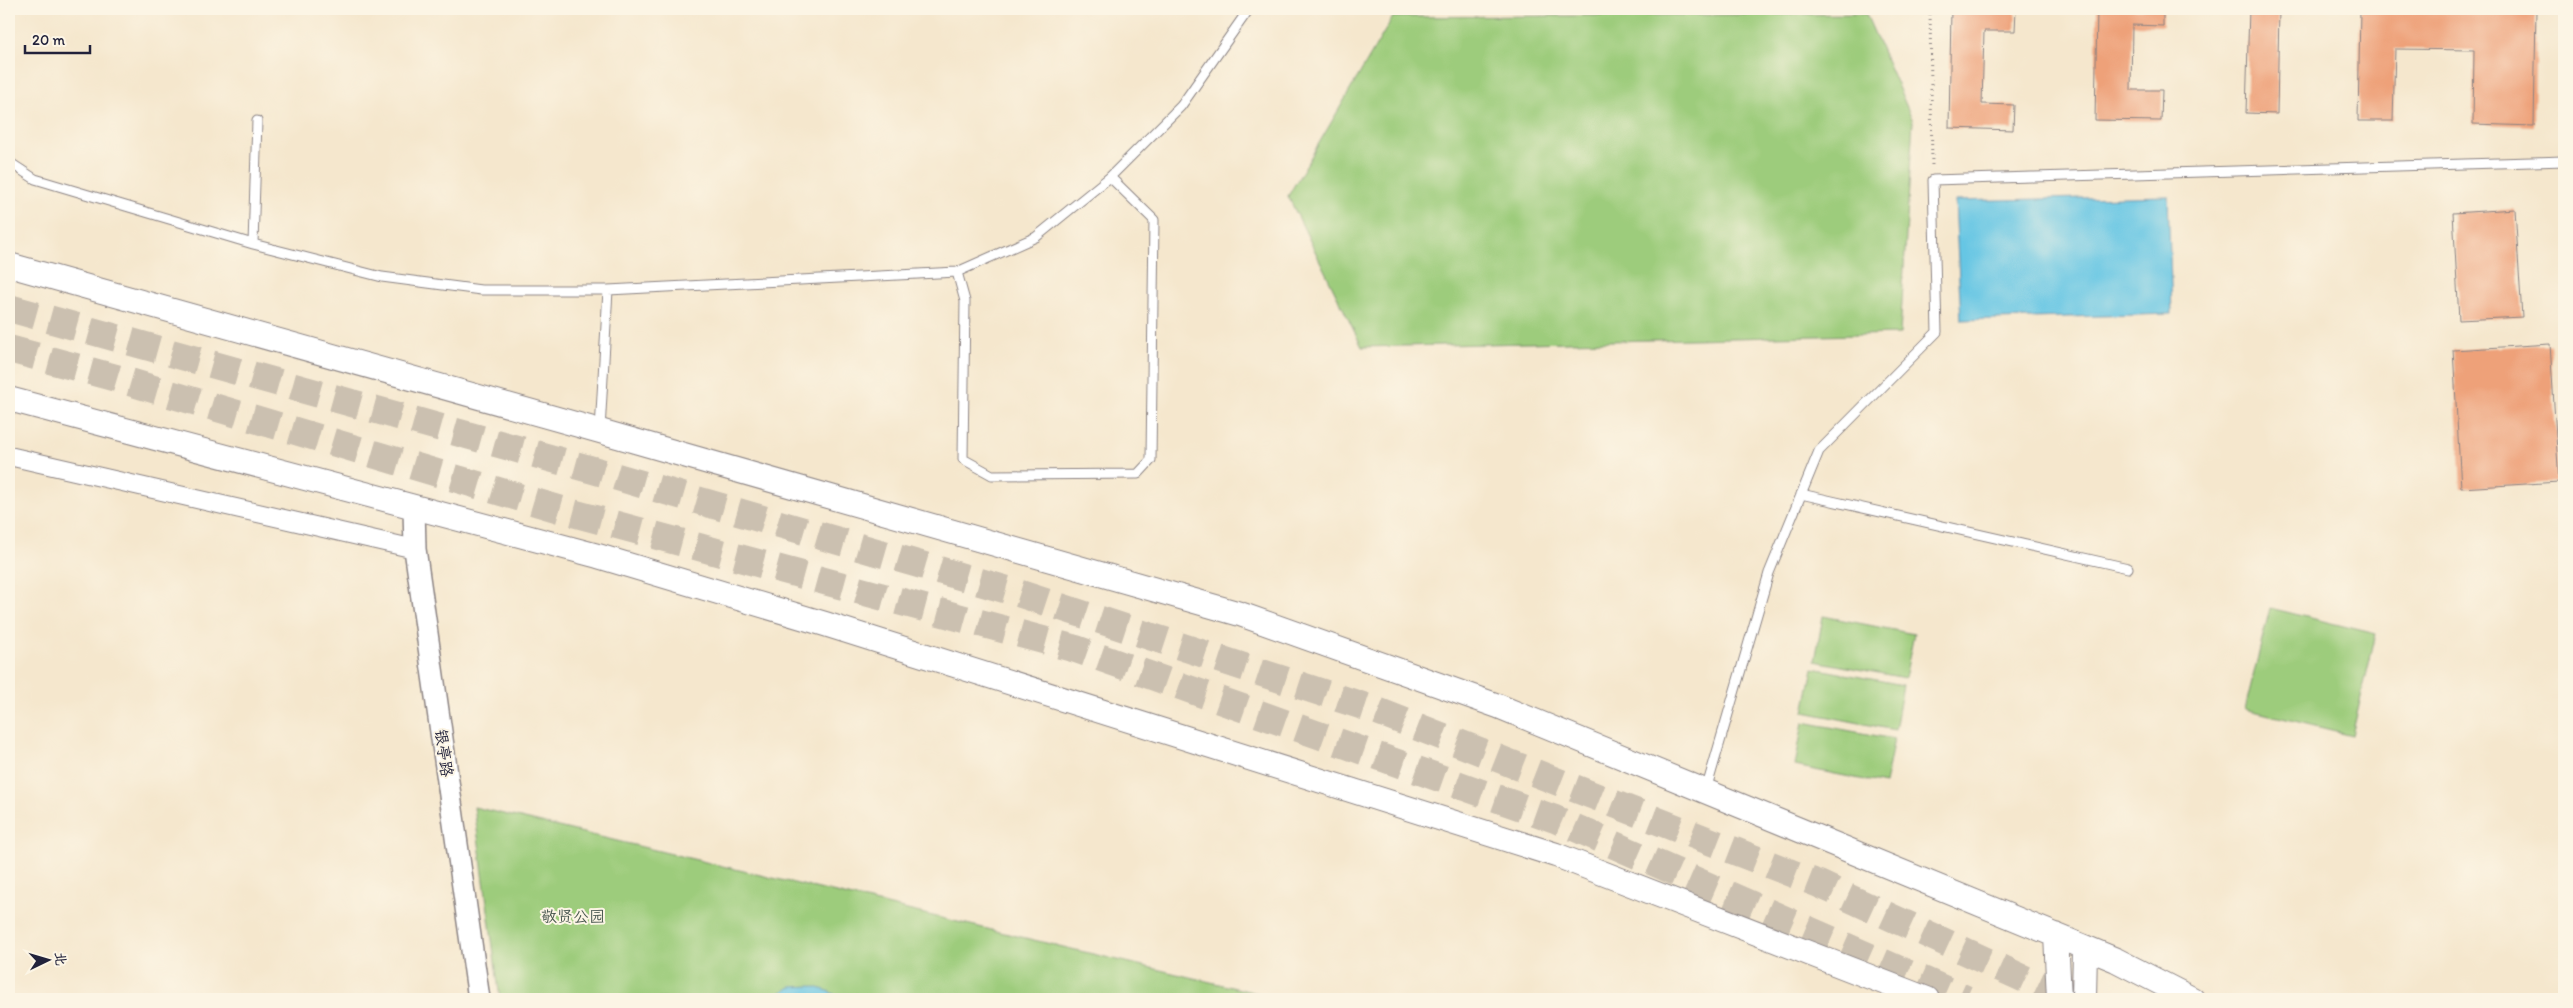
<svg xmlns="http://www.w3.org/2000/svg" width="2573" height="1008" viewBox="0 0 2573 1008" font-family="Itim,'LXGW WenKai TC',sans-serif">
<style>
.green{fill:#9dcc7b;stroke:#60775b}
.water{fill:#66c6e4;stroke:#447490}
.building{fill:#eea179}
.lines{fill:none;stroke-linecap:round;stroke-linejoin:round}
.trunk-tunnel{stroke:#cbc0b0;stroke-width:28;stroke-dasharray:28 14;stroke-linecap:butt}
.service-casing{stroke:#8c8484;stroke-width:11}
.minor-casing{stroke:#8c8484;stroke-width:20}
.tertiary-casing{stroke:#8c8484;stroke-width:24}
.secondary-casing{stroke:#8c8484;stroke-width:26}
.path{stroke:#8c8484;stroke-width:3;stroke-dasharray:1 4;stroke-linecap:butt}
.service{stroke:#fff;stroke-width:9}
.minor{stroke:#fff;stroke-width:18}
.tertiary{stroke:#fff;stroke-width:21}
.secondary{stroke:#fff;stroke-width:24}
.labels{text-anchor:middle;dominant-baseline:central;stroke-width:4;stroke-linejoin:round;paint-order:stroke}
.street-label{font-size:16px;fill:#22223b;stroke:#fcf5e5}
.park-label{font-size:16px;fill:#47554e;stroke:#fcf5e5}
</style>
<rect width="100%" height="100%" fill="#fcf5e5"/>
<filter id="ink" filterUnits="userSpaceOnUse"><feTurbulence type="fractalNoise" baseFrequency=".02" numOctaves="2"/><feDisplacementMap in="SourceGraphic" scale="10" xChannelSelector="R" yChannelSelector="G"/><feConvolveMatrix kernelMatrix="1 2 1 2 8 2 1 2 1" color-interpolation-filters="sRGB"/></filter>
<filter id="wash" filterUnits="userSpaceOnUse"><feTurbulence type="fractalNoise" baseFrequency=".0096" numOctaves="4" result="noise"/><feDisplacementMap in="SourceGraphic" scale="20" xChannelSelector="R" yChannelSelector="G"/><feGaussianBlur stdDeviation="1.12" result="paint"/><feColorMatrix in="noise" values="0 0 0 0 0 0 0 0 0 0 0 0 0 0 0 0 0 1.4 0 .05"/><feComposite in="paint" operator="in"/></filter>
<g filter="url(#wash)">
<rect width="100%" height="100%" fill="#f5e7cd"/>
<!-- green -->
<path class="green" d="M 1866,14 L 1913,121 L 1900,334 L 1362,347 L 1288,196 L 1393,17 Z
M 2270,608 L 2376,634 L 2352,735 L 2245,709 Z
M 1823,616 L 1914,634 L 1905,678 L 1815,661 Z
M 1813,668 L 1903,685 L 1895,730 L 1804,712 Z
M 1803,722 L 1894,739 L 1885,784 L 1795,766 Z
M 474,807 L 1282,999 L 500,999 Z"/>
<!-- water -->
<path class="water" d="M 2168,196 L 2172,314 L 1961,320 L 1955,201 Z
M 812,986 L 828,991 L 843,999 L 768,999 L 791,987 Z"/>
<g id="blocks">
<!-- building -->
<path class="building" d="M 1951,9 L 2016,9 L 2015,31 L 1984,31 L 1982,104 L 2014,105 L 2013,130 L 1949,128 Z
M 2097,9 L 2163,9 L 2163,26 L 2132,25 L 2131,90 L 2162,90 L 2161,121 L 2095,120 Z
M 2249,9 L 2279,9 L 2277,114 L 2246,113 Z
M 2360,9 L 2536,9 L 2534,126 L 2473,124 L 2474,50 L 2395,49 L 2393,121 L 2358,121 Z
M 2515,209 L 2522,317 L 2459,320 L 2453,213 Z
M 2550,344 L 2559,482 L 2461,488 L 2453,350 Z"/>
</g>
</g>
<g filter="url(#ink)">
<use href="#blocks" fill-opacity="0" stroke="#8c8484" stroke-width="1"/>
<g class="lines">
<!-- trunk-tunnel -->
<path class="trunk-tunnel" d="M 9,308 L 593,470 L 1018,593 L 1372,709 L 1819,884 L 2068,999
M 9,349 L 116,378 L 569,512 L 1076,649 L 1555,819 L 1966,999"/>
<!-- service casing -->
<g class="service-casing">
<path id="service" d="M 9,162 L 35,179 L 253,244 L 382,277 L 481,290 L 608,290 L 957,272 L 1036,237 L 1110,177 L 1181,106 L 1249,9
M 253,244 L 257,121
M 957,272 L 965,301 L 963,459 L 992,475 L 1138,474 L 1151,460 L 1154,220 L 1110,177
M 600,430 L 608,290
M 1801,494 L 2128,568
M 1706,790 L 1769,573 L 1819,451 L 1937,332 L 1933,180 L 2564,161"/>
</g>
<!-- minor casing -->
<g class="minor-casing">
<path id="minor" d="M 9,456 L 415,549"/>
</g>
<!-- tertiary casing -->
<g class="tertiary-casing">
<path id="tertiary" d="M 414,507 L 415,549 L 479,999"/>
</g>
<!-- secondary casing -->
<g class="secondary-casing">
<path id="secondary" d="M 9,265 L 600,431 L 1240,614 L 1498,706 L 2116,960 L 2192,999
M 9,399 L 598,556 L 825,624 L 1556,855 L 1927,999
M 2056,935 L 2059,999
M 2084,999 L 2085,949"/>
</g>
<!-- path -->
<path class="path" d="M 1930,9 L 1932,166"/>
<!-- service -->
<use href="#service" class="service"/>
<!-- minor -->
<use href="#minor" class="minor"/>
<!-- tertiary -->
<use href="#tertiary" class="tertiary"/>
<!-- secondary -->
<use href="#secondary" class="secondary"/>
</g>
</g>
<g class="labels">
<!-- street labels -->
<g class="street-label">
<text transform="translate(444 753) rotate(82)">银亭路</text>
</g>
<!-- park labels -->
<g class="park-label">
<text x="573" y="916">敬贤公园</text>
</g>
</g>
<!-- margin -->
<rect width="2573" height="1008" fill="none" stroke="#fcf5e5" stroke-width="30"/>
<!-- north arrow -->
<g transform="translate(48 960) rotate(85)" stroke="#fcf5e5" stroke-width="4" paint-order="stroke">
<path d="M0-4L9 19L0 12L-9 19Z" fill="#22223b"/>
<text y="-8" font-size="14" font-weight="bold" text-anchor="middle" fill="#22223b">北</text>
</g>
<!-- scale -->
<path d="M25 45v8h65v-8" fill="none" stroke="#22223b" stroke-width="2.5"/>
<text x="32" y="45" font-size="15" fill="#22223b" stroke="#fcf5e5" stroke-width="4" paint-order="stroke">20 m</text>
</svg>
